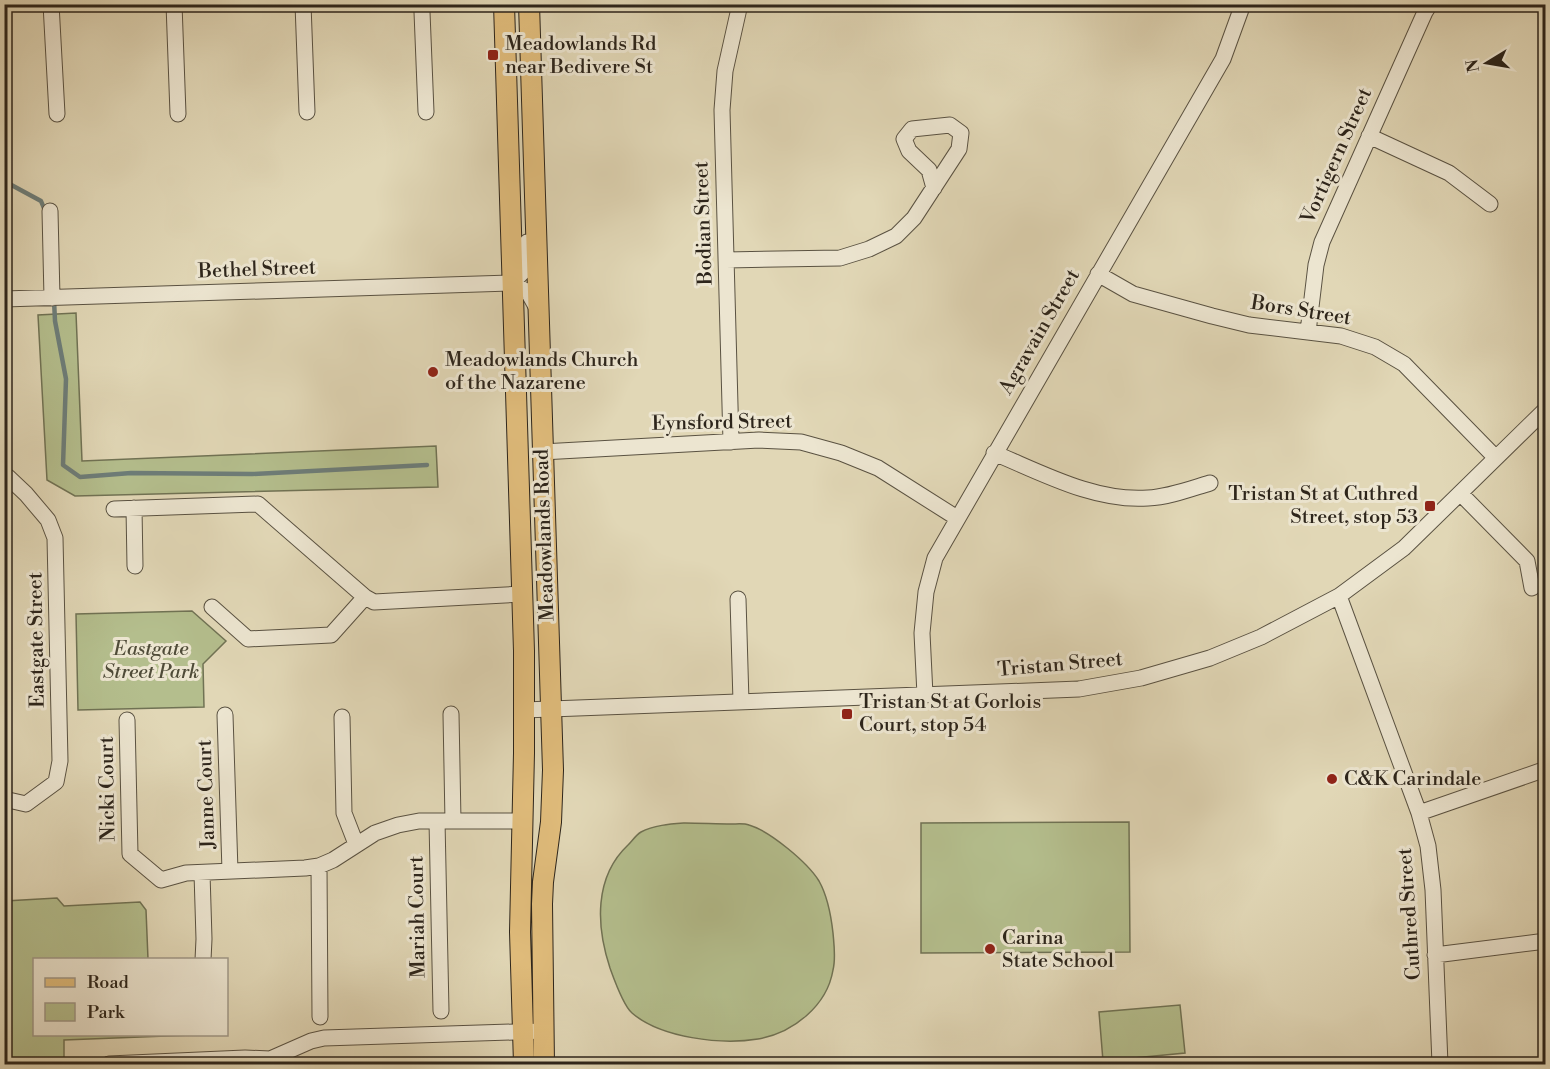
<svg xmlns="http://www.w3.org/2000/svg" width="1550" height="1069" viewBox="0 0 1550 1069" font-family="'Libre Bodoni',serif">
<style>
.green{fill:#b4be8d;stroke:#707254;stroke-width:1.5}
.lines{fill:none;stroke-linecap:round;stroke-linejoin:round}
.stream{stroke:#6d7d79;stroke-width:4.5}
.minor-casing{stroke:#5a5242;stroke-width:17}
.major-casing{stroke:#2d251b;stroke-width:22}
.minor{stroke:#ece5d0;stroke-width:15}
.major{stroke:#e0bc7b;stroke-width:20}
.poi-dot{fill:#8f2418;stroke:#ece5d0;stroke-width:2}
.labels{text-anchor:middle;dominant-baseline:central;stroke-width:6;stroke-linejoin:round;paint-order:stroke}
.poi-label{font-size:20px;fill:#2d251b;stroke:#ece5d0;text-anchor:start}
.street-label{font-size:20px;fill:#2d251b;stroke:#ece5d0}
.park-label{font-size:20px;font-style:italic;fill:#4f4b38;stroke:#ece5d0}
</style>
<rect width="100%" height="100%" fill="#e1d7b6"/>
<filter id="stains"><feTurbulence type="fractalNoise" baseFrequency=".00333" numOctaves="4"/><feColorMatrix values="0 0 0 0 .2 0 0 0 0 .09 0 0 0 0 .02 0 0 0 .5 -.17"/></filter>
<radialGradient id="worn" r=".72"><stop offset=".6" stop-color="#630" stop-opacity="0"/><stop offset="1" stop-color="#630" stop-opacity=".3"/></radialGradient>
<!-- green -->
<path class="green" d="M 76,313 L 82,461 L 436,446 L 438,487 L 75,496 L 47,480 L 38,315 Z
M 192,611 L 226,641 L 203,664 L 204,707 L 78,710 L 76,614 Z
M 1129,822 L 1130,952 L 921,953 L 921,823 Z
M 685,823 C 701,823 716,824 731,824 C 737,824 744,823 749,825 C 770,831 808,863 819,881 C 828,897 831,915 833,933 C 834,945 836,958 833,970 C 827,1006 793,1033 758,1039 C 721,1045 661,1038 632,1013 C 623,1005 614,979 610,968 C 596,926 594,877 628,845 C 632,841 636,835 641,832 C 654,825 671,824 685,823 Z
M 57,898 L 64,906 L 140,902 L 146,910 L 148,959 L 34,960 L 34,1034 L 192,1035 L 64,1040 L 64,1064 L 5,1064 L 5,901 Z
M 1180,1005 L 1185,1053 L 1103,1061 L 1099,1012 Z"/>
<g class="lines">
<!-- stream -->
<path class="stream" d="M 4,181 L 41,201 L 46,213
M 54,300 L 55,321 L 66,379 L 63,465 L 80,477 L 131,473 L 252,474 L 427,465"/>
<!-- minor casing -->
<g class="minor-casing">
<path id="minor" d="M 51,4 L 57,114
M 174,4 L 178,114
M 303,4 L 307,112
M 423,4 L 422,12 L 426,112
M 1369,136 L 1449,173 L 1490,204
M 50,211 L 52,298
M 726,260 L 840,258 L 869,249 L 896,236 L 914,218 L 959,149 L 961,133 L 950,125 L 912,129 L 904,139 L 909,151 L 929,170 L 934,188
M 1098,274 L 1133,294 L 1212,316 L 1249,325 L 1341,336 L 1375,347 L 1404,364 L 1496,458
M 512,283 L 527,268 L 527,242
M 4,299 L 512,283 L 528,292 L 538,310
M 1308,332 L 1316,265 L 1322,242 L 1425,12 L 1430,4
M 731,442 L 722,110 L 725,71 L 740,4
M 542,452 L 759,440 L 801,442 L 841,453 L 878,468 L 957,518
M 994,453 C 1042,473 1095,502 1148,498 C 1169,497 1190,489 1210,483
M 4,476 L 8,477 L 26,494 L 48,520 L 55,538 L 60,761 L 56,782 L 26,804 L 4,799
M 1460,493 L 1527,561 L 1532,588
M 134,508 L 135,566
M 114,509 L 258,504 L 365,597 L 374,602 L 522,594
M 1339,596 L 1419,813 L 1428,846 L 1433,890 L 1440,1064
M 738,599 L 741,702
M 212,607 L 248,639 L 331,635 L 365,597
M 925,695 L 922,633 L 926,592 L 935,558 L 1223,59 L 1243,4
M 524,710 L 1079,689 L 1141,678 L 1210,658 L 1261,637 L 1339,596 L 1404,548 L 1546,409
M 451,714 L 453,821
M 225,715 L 230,871
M 342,717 L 344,813 L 356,844
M 127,720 L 130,854 L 161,880 L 186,873 L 305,868 L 319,866 L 333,860 L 375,833 L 398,825 L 419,821 L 523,821
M 1419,813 L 1546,769
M 437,821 L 441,1011
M 319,866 L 320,1017
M 202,873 L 204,939 L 203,960
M 1435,955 L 1546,941
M 270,1059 L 311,1041 L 324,1038 L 544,1031
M 109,1064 L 245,1058 L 270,1059 L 279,1063"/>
</g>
<!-- major casing -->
<g class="major-casing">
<path id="major" d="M 504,4 L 524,651 L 524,753 L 520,932 L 524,1064
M 529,4 L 553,770 L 551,822 L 543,882 L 542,904 L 544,1064"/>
</g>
<!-- minor -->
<use href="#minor" class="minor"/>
<!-- major -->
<use href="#major" class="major"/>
</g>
<!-- markers -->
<g class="poi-dot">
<rect x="487" y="49" width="12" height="12" rx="3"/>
<circle cx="433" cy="372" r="6"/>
<rect x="1424" y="500" width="12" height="12" rx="3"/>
<rect x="841" y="708" width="12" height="12" rx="3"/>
<circle cx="1332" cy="779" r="6"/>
<circle cx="990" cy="949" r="6"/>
</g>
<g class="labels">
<!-- poi labels -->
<g class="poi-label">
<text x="505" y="44">Meadowlands Rd<tspan x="505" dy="23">near Bedivere St</tspan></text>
<text x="445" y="360">Meadowlands Church<tspan x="445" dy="23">of the Nazarene</tspan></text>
<text x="1418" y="494" text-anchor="end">Tristan St at Cuthred<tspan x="1418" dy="23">Street, stop 53</tspan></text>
<text x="859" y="702">Tristan St at Gorlois<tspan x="859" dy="23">Court, stop 54</tspan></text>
<text x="1344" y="779">C&amp;K Carindale</text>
<text x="1002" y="938">Carina<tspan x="1002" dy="23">State School</tspan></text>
</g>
<!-- street labels -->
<g class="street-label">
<text transform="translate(1337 156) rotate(-66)">Vortigern Street</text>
<text transform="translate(704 223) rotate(-92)">Bodian Street</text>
<text transform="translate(257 270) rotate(-2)">Bethel Street</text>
<text transform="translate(1301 311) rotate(9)">Bors Street</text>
<text transform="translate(1040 332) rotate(-60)">Agravain Street</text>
<text transform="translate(722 423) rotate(-1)">Eynsford Street</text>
<text transform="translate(545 535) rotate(-92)">Meadowlands Road</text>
<text transform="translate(37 640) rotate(-91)">Eastgate Street</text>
<text transform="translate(1060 665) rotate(-5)">Tristan Street</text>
<text transform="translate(108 789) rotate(-91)">Nicki Court</text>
<text transform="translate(207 794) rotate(-92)">Janne Court</text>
<text transform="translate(1410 914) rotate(-94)">Cuthred Street</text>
<text transform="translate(418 917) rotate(-91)">Mariah Court</text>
</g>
<!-- park labels -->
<g class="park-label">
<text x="151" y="649">Eastgate<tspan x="151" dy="23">Street Park</tspan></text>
</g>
</g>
<!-- margin -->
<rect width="1550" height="1069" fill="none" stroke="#e1d7b6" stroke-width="24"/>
<rect x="6" y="6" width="1538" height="1057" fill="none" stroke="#2d251b" stroke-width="3"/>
<rect x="12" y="12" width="1526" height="1045" fill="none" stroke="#2d251b" stroke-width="1.5"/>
<!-- legend -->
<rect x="33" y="958" width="195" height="78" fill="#ece5d0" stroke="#a09888" stroke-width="1.5"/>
<rect x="45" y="978" width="30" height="9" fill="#e0bc7b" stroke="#a09888" stroke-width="1.5"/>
<text x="87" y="988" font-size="18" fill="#2d251b">Road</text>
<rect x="45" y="1003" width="30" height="18" fill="#b4be8d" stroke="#a09888" stroke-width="1.5"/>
<text x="87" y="1018" font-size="18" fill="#2d251b">Park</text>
<!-- north arrow -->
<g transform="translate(1487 63) rotate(259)" stroke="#ece5d0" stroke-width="4.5" paint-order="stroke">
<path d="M0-4.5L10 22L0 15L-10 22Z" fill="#2d251b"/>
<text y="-9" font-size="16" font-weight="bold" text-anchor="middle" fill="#2d251b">N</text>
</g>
<rect width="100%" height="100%" filter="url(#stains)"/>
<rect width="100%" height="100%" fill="url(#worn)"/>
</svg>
